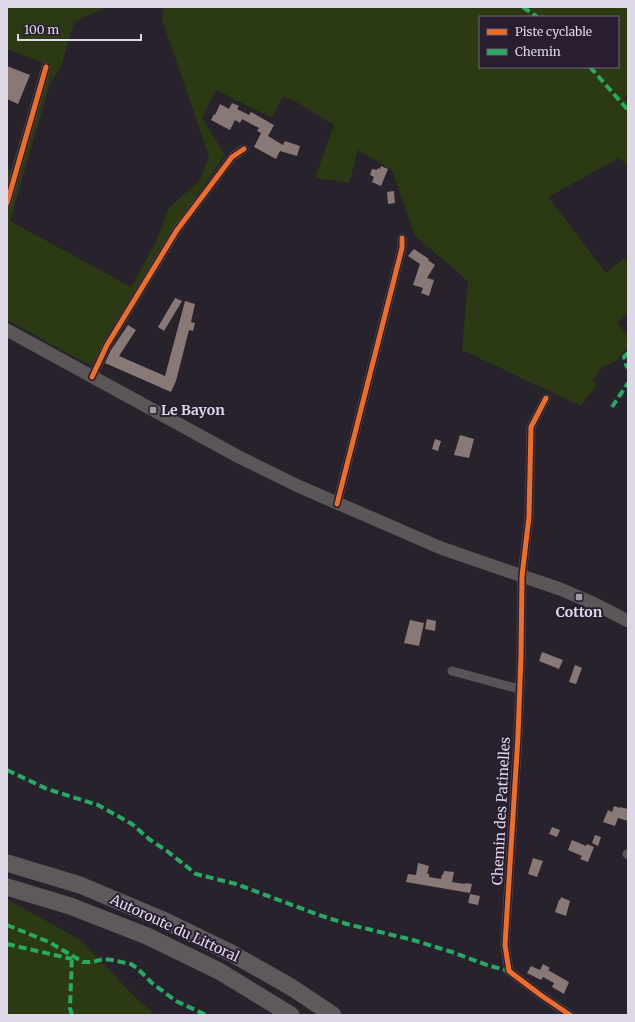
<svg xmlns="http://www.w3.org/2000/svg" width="635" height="1022" viewBox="0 0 635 1022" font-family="Merriweather,serif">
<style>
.green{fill:#2c3a13;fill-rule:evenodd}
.building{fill:#897976}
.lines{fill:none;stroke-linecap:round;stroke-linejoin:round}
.minor{stroke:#585356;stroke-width:9}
.secondary{stroke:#5b5657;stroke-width:13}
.motorway{stroke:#60595c;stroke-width:17}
.quiet{stroke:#26ab63;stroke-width:4;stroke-dasharray:8 4;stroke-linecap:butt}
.cycleway-casing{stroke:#291d31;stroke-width:8}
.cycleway{stroke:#ee6e29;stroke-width:5}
.poi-dot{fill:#9f98a5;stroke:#291d31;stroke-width:1.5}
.labels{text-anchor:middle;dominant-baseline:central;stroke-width:4;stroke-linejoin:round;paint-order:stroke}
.poi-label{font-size:14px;font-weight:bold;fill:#dfd8e6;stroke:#291d31;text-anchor:start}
.street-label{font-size:14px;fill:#dfd8e6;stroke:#291d31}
</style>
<rect width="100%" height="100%" fill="#28222c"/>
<!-- green -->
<path class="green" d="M 7,7 L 107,7 L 74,22 L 61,67 L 50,83 L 10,221 L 131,287 L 156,242 L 168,209 L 200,180 L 209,156 L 162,19 L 164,7 L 628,7 L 628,95 L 623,98 L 628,103 L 628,166 L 619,158 L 548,197 L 606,273 L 624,258 L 628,263 L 628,311 L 617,323 L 628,336 L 628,347 L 616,361 L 601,368 L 592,381 L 597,385 L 581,406 L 462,350 L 468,282 L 459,273 L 415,236 L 392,170 L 358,150 L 349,183 L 315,178 L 334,125 L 300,104 L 283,96 L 272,118 L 216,90 L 202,118 L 225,155 L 171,232 L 110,330 L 91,366 L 7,320 L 7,168 L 11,170 L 43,63 L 7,49 ZM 480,17 L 618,17 L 618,67 L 480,67 Z
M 7,899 L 82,941 L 135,997 L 156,1015 L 7,1015 Z"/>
<!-- building -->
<path class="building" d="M 7,66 L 30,75 L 18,104 L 7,99 Z
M 232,103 L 239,106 L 237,109 L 249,115 L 251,112 L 274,125 L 268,136 L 283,145 L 285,141 L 300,146 L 297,156 L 280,151 L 276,159 L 254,147 L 261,133 L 257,131 L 259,128 L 242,119 L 240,123 L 235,120 L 230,130 L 211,120 L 214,114 L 215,115 L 220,104 L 229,109 Z
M 381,166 L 388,169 L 381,186 L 372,182 L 374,177 L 370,175 L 372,169 L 377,170 L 378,168 L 380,169 Z
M 394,191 L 395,203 L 388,204 L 387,192 Z
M 414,249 L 429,259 L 428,260 L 435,265 L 427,278 L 434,280 L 429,296 L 421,293 L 423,288 L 413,285 L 420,264 L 408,256 Z
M 175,298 L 182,301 L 164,331 L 158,327 Z
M 185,301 L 195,304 L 191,322 L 195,323 L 193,331 L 189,330 L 176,381 L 171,392 L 105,363 L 111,350 L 128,325 L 136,330 L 119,356 L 165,376 Z
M 460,435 L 474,439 L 469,458 L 454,455 Z
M 435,439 L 441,441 L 438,451 L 432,449 Z
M 427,619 L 436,621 L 435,631 L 425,629 Z
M 410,620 L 424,623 L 419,646 L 404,643 Z
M 542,652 L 563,660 L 559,669 L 539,661 Z
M 575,665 L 582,668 L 576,684 L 569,682 Z
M 614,806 L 620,808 L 620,807 L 628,809 L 628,821 L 618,818 L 615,826 L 603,822 L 608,810 L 612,812 Z
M 552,827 L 560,830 L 557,837 L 549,834 Z
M 595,835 L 601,837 L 598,846 L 592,843 Z
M 572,840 L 586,846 L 587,844 L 594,847 L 588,862 L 580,859 L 582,856 L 568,850 Z
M 533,858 L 543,861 L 537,877 L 528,874 Z
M 418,863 L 429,866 L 427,874 L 429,874 L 429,877 L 441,879 L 442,874 L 443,875 L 444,871 L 454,872 L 452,882 L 465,884 L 465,883 L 472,884 L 470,893 L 406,882 L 408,874 L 416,875 Z
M 470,894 L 480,896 L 478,905 L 468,903 Z
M 561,897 L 570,901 L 566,916 L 555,912 L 559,900 L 560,900 Z
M 543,964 L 550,968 L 548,970 L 569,982 L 564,994 L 552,987 L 554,983 L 543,977 L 541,980 L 527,973 L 531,966 L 540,970 Z"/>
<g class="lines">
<!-- minor -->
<path class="minor" d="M 7,203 L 46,67
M 92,377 L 107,345 L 177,230 L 232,157 L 244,149
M 546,398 L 531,427 L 529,517 L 522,576 L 521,656 L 518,736 L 505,945 L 509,971 L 542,996 L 570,1015
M 337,504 L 402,248 L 402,238
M 452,671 L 519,689
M 627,854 L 628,855"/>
<!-- secondary -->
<path class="secondary" d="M 7,330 L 239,457 L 298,486 L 441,548 L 560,589 L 595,604 L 628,621"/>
<!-- motorway -->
<path class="motorway" d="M 7,863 L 80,885 L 161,919 L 231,953 L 291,987 L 333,1015
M 7,887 L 70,906 L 147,936 L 219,971 L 291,1015"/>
<!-- quiet -->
<path class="quiet" d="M 523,7 L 537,17
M 590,67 L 628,110
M 628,353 L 624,357 L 626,365 L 628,368
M 612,407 L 628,383
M 7,770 L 47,789 L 98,805 L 132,824 L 149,839 L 167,851 L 196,874 L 236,884 L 319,915 L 347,924 L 413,940 L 452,952 L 487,965 L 509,971
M 7,925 L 49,942 L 83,962 L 93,962 L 103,959 L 112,960 L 131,964 L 138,969 L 152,983 L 176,1001 L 206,1015
M 7,944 L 72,959
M 72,1015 L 70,1008 L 72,955"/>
<!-- cycleway casing -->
<g class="cycleway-casing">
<path id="cycleway" d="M 7,203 L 46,67
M 92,377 L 107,345 L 177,230 L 232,157 L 244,149
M 546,398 L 531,427 L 529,517 L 522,576 L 521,656 L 518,736 L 505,945 L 509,971 L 542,996 L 570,1015
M 337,504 L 402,248 L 402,238"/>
</g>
<!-- cycleway -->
<use href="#cycleway" class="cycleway"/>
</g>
<!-- markers -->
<g class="poi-dot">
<rect x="149" y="406" width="8" height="8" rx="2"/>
<rect x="575" y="593" width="8" height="8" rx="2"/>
</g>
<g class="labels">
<!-- poi labels -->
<g class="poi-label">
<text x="161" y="410">Le Bayon</text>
<text x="579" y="612" text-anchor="middle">Cotton</text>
</g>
<!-- street labels -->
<g class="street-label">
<text transform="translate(501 811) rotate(-87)">Chemin des Patinelles</text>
<text transform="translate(175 928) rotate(25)">Autoroute du Littoral</text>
</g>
</g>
<!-- border -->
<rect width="635" height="1022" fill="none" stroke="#dfd8e6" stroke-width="16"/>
<!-- legend -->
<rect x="479" y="16" width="140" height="52" fill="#291d31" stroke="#726879"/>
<rect x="487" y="29" width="20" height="6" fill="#ee6e29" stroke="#726879"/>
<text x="515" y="36" font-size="12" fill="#dfd8e6">Piste cyclable</text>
<rect x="487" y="49" width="20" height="6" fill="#26ab63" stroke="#726879"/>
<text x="515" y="56" font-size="12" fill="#dfd8e6">Chemin</text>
<!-- scale -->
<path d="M18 34v6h123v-6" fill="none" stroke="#dfd8e6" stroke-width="2"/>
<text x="24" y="34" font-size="12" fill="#dfd8e6" stroke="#291d31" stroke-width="3" paint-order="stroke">100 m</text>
</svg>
